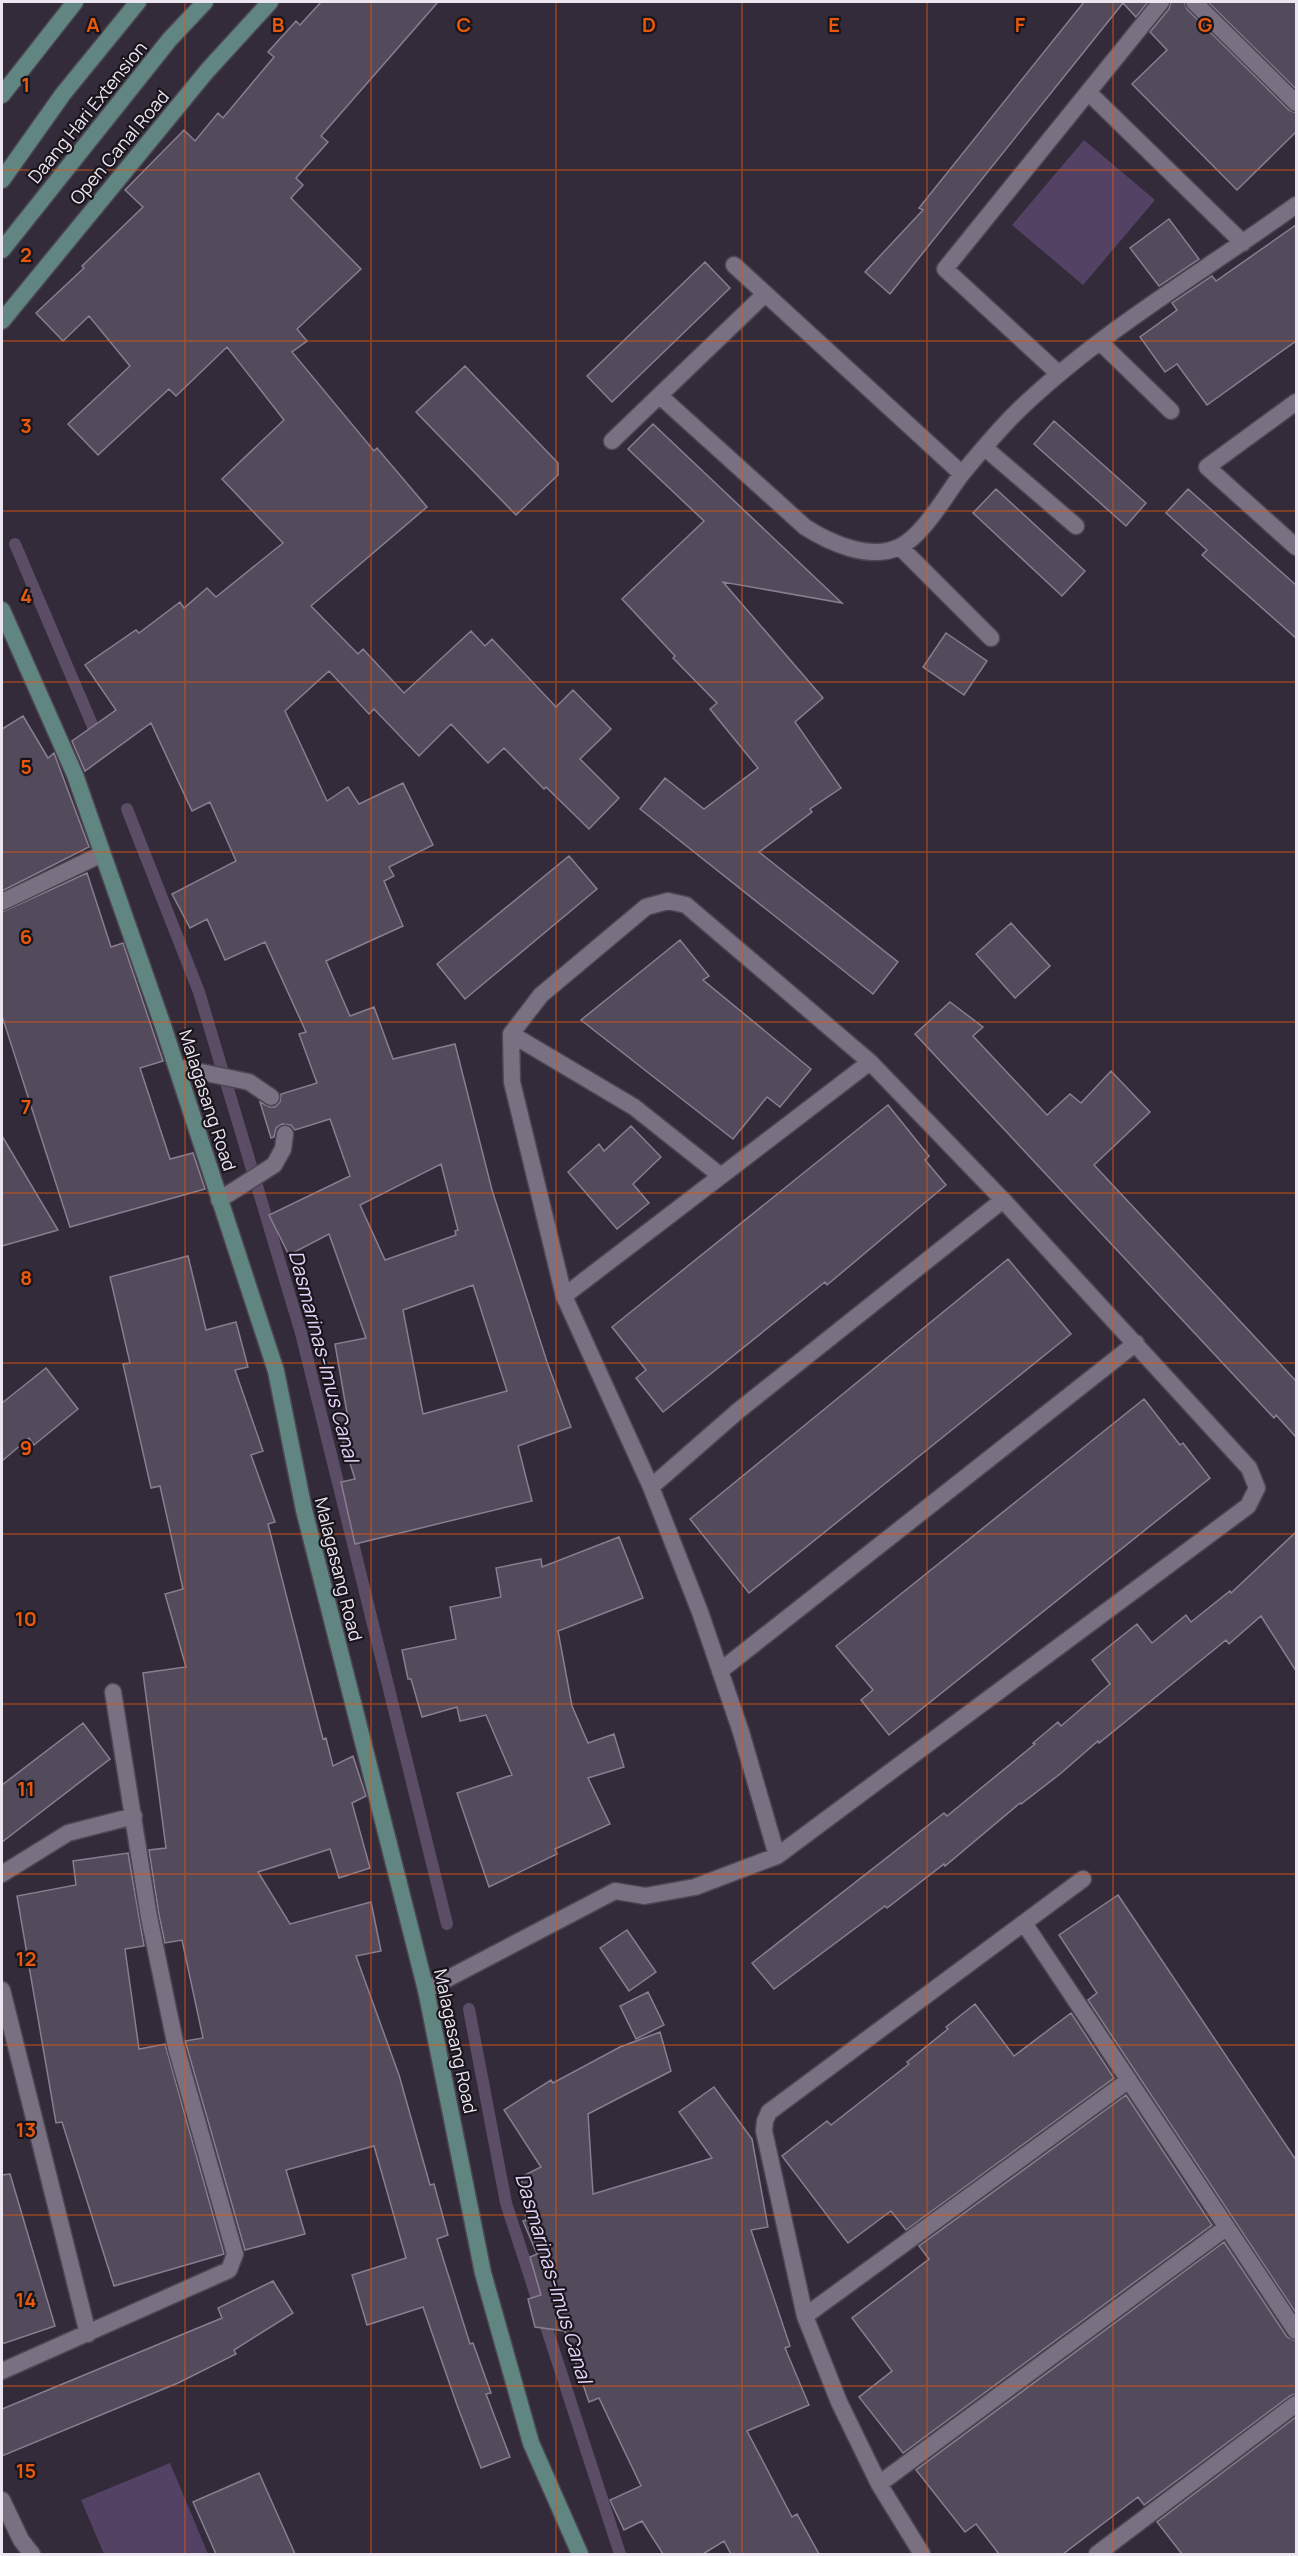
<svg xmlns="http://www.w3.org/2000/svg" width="1298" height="2556" viewBox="0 0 1298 2556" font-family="Manrope,sans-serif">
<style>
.park{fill:#544265}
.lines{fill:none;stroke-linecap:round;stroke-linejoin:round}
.stream{stroke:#5c4d66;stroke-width:12}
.building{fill:#534b5b;stroke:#877e90;stroke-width:1.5;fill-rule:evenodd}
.service-casing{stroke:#4c4652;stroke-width:19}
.minor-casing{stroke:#4c4652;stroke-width:19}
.secondary-casing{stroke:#4c4652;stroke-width:19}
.service{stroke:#797081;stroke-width:16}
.minor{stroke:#797081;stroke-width:16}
.secondary{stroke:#618581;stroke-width:16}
.grid{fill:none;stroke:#e8590c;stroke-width:1.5;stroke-opacity:0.55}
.labels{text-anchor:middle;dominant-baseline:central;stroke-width:4.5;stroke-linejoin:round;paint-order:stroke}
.street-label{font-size:18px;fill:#ebe6ef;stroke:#19151c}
.water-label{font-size:20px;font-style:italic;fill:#e7d3fa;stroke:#19151c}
.grid-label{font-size:20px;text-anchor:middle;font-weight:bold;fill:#e8590c;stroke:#19151c;stroke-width:4.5;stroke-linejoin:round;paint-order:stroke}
</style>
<rect width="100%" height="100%" fill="#332b3a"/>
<!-- park -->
<path class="park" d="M 1084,140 L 1155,200 L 1083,285 L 1012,225 Z
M 170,2463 L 208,2554 L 104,2554 L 81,2500 Z"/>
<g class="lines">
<!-- stream -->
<path class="stream" d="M 15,544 L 97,736
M 127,809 L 199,992 L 301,1333 L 447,1924
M 469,2009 L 506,2203 L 620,2554"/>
</g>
<!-- building -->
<path class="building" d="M 321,2 L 438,2 L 321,136 L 328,142 L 296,178 L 303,185 L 291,198 L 361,269 L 297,329 L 307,341 L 292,352 L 374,451 L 377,448 L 427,507 L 311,606 L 358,654 L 363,649 L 404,693 L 471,631 L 485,646 L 492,639 L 556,707 L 573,690 L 611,729 L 580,759 L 619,798 L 589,829 L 546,787 L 544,789 L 504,748 L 488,763 L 451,724 L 419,756 L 374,709 L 369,714 L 329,671 L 285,711 L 327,801 L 348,787 L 359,804 L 403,783 L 433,845 L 389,867 L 394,876 L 384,881 L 403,926 L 326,961 L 350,1016 L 374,1007 L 393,1059 L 455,1044 L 492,1190 L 547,1362 L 571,1427 L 518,1446 L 532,1501 L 355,1544 L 341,1482 L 355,1479 L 335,1416 L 347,1413 L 335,1344 L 366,1338 L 329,1234 L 289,1255 L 269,1215 L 350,1176 L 330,1119 L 295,1130 L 291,1125 L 282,1124 L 276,1128 L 274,1137 L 271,1138 L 260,1102 L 270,1107 L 275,1107 L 280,1102 L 281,1094 L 317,1083 L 299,1034 L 306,1032 L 265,942 L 225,960 L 207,919 L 190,928 L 172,894 L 236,861 L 210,802 L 192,811 L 151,723 L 85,771 L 72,741 L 116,710 L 85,665 L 136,630 L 139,633 L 180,602 L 184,608 L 207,588 L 216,597 L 283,543 L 222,479 L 284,420 L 227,347 L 176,396 L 169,389 L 98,455 L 68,424 L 130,366 L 89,316 L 63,341 L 36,313 L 84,268 L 82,266 L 143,207 L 125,190 L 184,130 L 195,141 L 218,113 L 223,118 L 274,57 L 268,52 L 296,21 L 300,25 ZM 441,1164 L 458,1230 L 455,1231 L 456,1235 L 385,1260 L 360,1205 ZM 473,1285 L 507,1391 L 423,1414 L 403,1310 Z
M 1084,2 L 1148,2 L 1136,17 L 1123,3 L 890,294 L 865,272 L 923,210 L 919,208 Z
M 1171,2 L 1184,2 L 1187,9 L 1289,110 L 1296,113 L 1296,132 L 1237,190 L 1132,84 L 1167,50 L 1150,32 L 1169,9 Z
M 1208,2 L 1296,2 L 1296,89 Z
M 1169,219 L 1199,259 L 1159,286 L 1130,248 Z
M 1296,225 L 1296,341 L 1207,405 L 1177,364 L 1165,372 L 1140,337 L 1177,310 L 1172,303 L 1212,276 L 1216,281 Z
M 705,262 L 730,288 L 612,402 L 587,376 Z
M 465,366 L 558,463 L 558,475 L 516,515 L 416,412 Z
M 1054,421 L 1146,503 L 1126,526 L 1034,444 Z
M 653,424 L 842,603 L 723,582 L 823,698 L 795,722 L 841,788 L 810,809 L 812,812 L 759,852 L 898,962 L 873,994 L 640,809 L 665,778 L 704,809 L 758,768 L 710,709 L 717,703 L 673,658 L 675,656 L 622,599 L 704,521 L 628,449 Z
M 996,489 L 1085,571 L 1062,596 L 973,513 Z
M 1188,489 L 1296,585 L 1296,638 L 1202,555 L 1207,550 L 1166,513 Z
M 946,633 L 987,661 L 964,695 L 923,667 Z
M 23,716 L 48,758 L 54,753 L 89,847 L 2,891 L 2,729 Z
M 569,856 L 597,889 L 465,999 L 437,964 Z
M 87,873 L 111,947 L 123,943 L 163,1061 L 140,1068 L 170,1159 L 193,1153 L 205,1189 L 70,1227 L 2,1016 L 2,912 Z
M 1011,923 L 1050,966 L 1015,998 L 976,954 Z
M 680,940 L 709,976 L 703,980 L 811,1069 L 780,1107 L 767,1097 L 733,1139 L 581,1020 Z
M 950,1002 L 983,1027 L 973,1036 L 1047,1115 L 1070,1094 L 1081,1103 L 1111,1071 L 1150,1112 L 1094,1165 L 1296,1381 L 1296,1437 L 1276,1415 L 1274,1418 L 915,1034 Z
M 888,1105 L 929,1156 L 925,1160 L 946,1185 L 827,1285 L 825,1282 L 663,1412 L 636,1378 L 646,1370 L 612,1327 Z
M 631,1126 L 661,1157 L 633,1184 L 649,1203 L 617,1229 L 568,1172 L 599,1144 L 604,1151 Z
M 2,1136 L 58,1230 L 2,1246 Z
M 188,1256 L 206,1330 L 236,1322 L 248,1367 L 235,1370 L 263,1451 L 251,1455 L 275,1522 L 268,1524 L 323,1739 L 326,1738 L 333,1766 L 353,1756 L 366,1796 L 352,1803 L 370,1868 L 339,1878 L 330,1849 L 258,1872 L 290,1924 L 371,1902 L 381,1951 L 356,1956 L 399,2075 L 430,2185 L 434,2184 L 448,2235 L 437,2239 L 470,2344 L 473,2343 L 491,2393 L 486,2394 L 510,2457 L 481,2468 L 457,2405 L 423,2307 L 367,2325 L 352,2275 L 406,2258 L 374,2146 L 286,2170 L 305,2234 L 245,2250 L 186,2044 L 185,2041 L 203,2038 L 182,1940 L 165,1943 L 159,1915 L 149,1850 L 166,1848 L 143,1673 L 186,1667 L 165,1594 L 183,1589 L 160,1486 L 151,1488 L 123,1364 L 130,1363 L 110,1277 Z
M 1008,1259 L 1071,1334 L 749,1593 L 690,1519 Z
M 46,1368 L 78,1409 L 34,1445 L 29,1438 L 2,1461 L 2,1403 Z
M 1144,1399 L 1180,1445 L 1183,1443 L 1210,1478 L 889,1735 L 861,1700 L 873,1690 L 836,1646 Z
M 1296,1532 L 1296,1671 L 1261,1616 L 1229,1644 L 1226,1640 L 1099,1743 L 1098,1741 L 1060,1774 L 1021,1804 L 1020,1803 L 945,1866 L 944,1864 L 887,1908 L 885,1906 L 774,1989 L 752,1963 L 944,1813 L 947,1816 L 1035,1744 L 1033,1743 L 1058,1722 L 1061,1726 L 1110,1684 L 1092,1660 L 1137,1624 L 1152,1643 L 1186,1615 L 1191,1622 L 1230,1591 L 1231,1593 Z
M 619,1537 L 643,1598 L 558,1631 L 572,1706 L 588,1743 L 614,1734 L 624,1767 L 588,1778 L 610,1824 L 555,1849 L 557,1854 L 489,1887 L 457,1793 L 512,1775 L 486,1715 L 460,1721 L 457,1707 L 422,1717 L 411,1679 L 408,1679 L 402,1650 L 456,1639 L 450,1607 L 501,1597 L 496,1568 L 541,1559 L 542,1567 Z
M 83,1723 L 110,1759 L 2,1842 L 2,1785 Z
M 128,1853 L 144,1946 L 125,1949 L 139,2049 L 165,2044 L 224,2254 L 114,2286 L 62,2122 L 56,2123 L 17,1896 L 76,1885 L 73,1861 Z
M 1118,1895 L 1296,2160 L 1296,2313 L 1088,2000 L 1097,1993 L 1059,1935 Z
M 627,1930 L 656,1972 L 629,1991 L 600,1948 Z
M 648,1992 L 664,2025 L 636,2039 L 620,2006 Z
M 975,2004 L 1014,2056 L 1071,2013 L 1114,2078 L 906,2230 L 891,2211 L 848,2243 L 782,2156 L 827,2121 L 831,2125 L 909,2064 L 907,2062 L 948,2029 L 946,2027 Z
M 660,2032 L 671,2071 L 588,2114 L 593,2194 L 712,2158 L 679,2112 L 714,2087 L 752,2139 L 768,2227 L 751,2230 L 790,2346 L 785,2348 L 809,2405 L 747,2431 L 792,2517 L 797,2514 L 819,2554 L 731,2554 L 724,2541 L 703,2554 L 663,2554 L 642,2521 L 624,2530 L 610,2500 L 641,2486 L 599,2398 L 589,2402 L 565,2331 L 535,2327 L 528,2299 L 541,2295 L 530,2257 L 537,2254 L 523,2221 L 526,2220 L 521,2177 L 541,2167 L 504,2110 L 551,2080 L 553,2083 L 620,2047 Z
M 1126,2095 L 1212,2225 L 903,2453 L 859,2397 L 892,2371 L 852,2318 L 929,2259 L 919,2246 Z
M 10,2174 L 55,2326 L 2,2344 L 2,2175 Z
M 1224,2242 L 1287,2337 L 1296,2341 L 1296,2394 L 1290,2396 L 1144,2505 L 1138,2497 L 1063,2554 L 999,2554 L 976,2524 L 965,2532 L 916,2470 Z
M 273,2281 L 293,2313 L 234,2350 L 236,2354 L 178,2383 L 2,2456 L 2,2409 L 222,2318 L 218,2308 Z
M 1296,2417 L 1296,2554 L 1182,2554 L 1157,2522 Z
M 259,2473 L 295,2554 L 216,2554 L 193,2502 Z"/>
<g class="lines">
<!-- service casing -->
<g class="service-casing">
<path id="service" d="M 177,1067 L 249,1082 L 271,1097
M 219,1200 L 274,1165 L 283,1149 L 285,1134"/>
</g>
<!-- minor casing -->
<g class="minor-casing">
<path id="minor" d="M 1194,2 L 1296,103
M 1088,92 L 1243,243
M 734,265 L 962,474
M 1100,342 L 1171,411
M 1058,373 L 945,269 L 1161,2
M 660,396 L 805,527 C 830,543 870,561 899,547 C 922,537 946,495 961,475 C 981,451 1002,425 1025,404 C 1107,327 1206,270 1296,205
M 1296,402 L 1207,467 L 1296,547
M 612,441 L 765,294
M 985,448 L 1076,526
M 900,547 L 991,638
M 2,902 L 102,854
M 511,1034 L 634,1107 L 721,1176
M 564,1296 L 870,1062
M 651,1487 L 738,1411 L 1003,1200
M 720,1671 L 1136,1343
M 2,1874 L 68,1833 L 134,1816
M 1024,1923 L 1296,2331
M 2,1990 L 88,2334
M 426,1990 L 615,1891 L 645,1896 L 695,1887 L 777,1856 L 1248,1506 L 1257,1488 L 1249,1468 L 1003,1200 L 870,1062 L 686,905 L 668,901 L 646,907 L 541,995 L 511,1034 L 512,1082 L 564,1296 L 651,1487 L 700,1612 L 741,1732 L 777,1856
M 805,2316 L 1129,2080
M 2,2371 L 229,2270 L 235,2254 L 176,2047 L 149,1917 L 113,1692
M 879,2484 L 1227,2227
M 2,2500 L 21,2540 L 32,2554
M 922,2554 L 879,2484 L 839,2402 L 805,2316 L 764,2131 L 765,2121 L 769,2112 L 1083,1879
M 1097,2554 L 1296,2404"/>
</g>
<!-- secondary casing -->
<g class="secondary-casing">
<path id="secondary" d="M 2,95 L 75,2
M 2,180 L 63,94 L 138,2
M 2,250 L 170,39 L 205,2
M 2,321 L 207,71 L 270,2
M 2,610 L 75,775 L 162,1023 L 276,1371 L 304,1510 L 426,1990 L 483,2273 L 531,2443 L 580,2554"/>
</g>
<!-- service -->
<use href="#service" class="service"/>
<!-- minor -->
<use href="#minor" class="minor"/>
<!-- secondary -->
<use href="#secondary" class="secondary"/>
</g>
<!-- grid -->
<path class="grid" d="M 185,2 L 185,2554M 371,2 L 371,2554M 556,2 L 556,2554M 742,2 L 742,2554M 927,2 L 927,2554M 1113,2 L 1113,2554M 2,170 L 1296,170M 2,341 L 1296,341M 2,511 L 1296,511M 2,682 L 1296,682M 2,852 L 1296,852M 2,1022 L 1296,1022M 2,1193 L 1296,1193M 2,1363 L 1296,1363M 2,1534 L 1296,1534M 2,1704 L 1296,1704M 2,1874 L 1296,1874M 2,2045 L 1296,2045M 2,2215 L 1296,2215M 2,2386 L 1296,2386"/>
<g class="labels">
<!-- street labels -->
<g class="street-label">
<text transform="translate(87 112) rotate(-51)">Daang Hari Extension</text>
<text transform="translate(119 147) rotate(-50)">Open Canal Road</text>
<text transform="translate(208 1100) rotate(72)">Malagasang Road</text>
<text transform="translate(339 1569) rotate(76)">Malagasang Road</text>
<text transform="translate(456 2041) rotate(78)">Malagasang Road</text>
</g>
<!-- water labels -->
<g class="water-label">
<text transform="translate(324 1356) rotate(75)">Dasmarinas-Imus Canal</text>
<text transform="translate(554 2278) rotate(73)">Dasmarinas-Imus Canal</text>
</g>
</g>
<g class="grid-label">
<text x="93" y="32">A</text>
<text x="278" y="32">B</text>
<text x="464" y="32">C</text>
<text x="649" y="32">D</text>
<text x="834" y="32">E</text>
<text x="1020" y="32">F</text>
<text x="1205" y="32">G</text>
<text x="26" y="92">1</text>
<text x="26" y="262">2</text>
<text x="26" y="433">3</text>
<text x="26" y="603">4</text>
<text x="26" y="774">5</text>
<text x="26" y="944">6</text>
<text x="26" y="1114">7</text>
<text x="26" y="1285">8</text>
<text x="26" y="1455">9</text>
<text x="26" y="1626">10</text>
<text x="26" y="1796">11</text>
<text x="26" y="1966">12</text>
<text x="26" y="2137">13</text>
<text x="26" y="2307">14</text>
<text x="26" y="2478">15</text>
</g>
<!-- border -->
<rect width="1298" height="2556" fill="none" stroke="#ebe6ef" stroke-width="6"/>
</svg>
